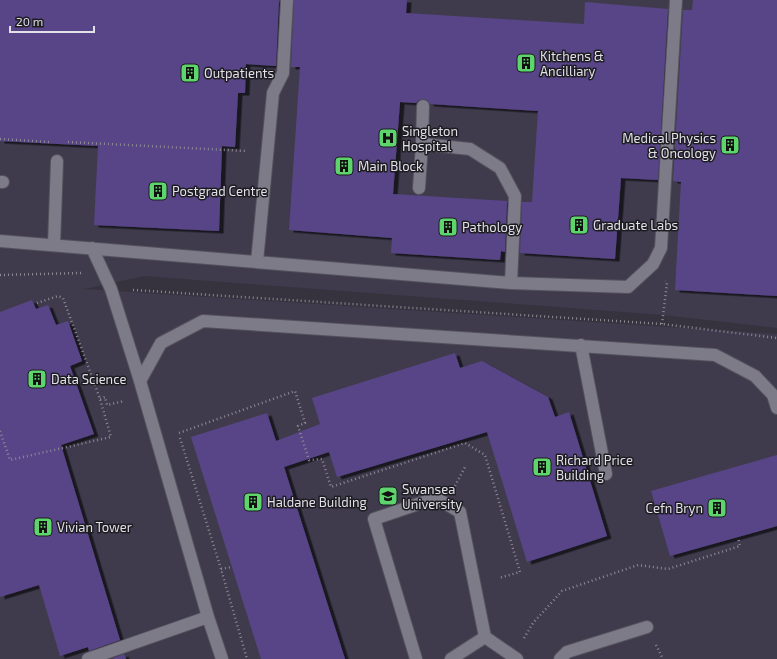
<svg xmlns="http://www.w3.org/2000/svg" width="777" height="659" viewBox="0 0 777 659" font-family="'Exo 2',sans-serif">
<style>
.built{fill:#3f3b4d}
.building{fill:#594587;filter:url(#shadow)}
.lines{fill:none;stroke-linecap:round;stroke-linejoin:round}
.lane-casing{stroke:#54525c;stroke-width:14}
.path{stroke:#8d8a94;stroke-width:2.5;stroke-dasharray:1 3;stroke-linecap:butt}
.lane{stroke:#7e7b89;stroke-width:12}
.labels{text-anchor:middle;dominant-baseline:central;stroke-width:3;stroke-linejoin:round;paint-order:stroke}
.poi-label{font-size:13px;fill:#e2e0e8;stroke:#1d1c21;text-anchor:start}
</style>
<defs>
<filter id="shadow"><feDropShadow dx="4.5" dy="2.5" stdDeviation="0" flood-color="#0009"/></filter>
</defs>
<rect width="100%" height="100%" fill="#36333f"/>
<!-- built -->
<path class="built" d="M 0,0 L 777,0 L 777,328 L 663,315 L 144,276 L 84,289 L 777,334 L 777,659 L 0,659 Z"/>
<!-- building -->
<path class="building" d="M 0,0 L 279,0 L 276,66 L 246,64 L 245,93 L 238,93 L 235,147 L 222,146 L 219,231 L 94,225 L 98,146 L 0,141 Z
M 294,0 L 407,0 L 406,13 L 584,24 L 585,2 L 668,9 L 658,180 L 621,178 L 615,259 L 520,253 L 522,202 L 532,202 L 538,111 L 430,104 L 427,100 L 424,99 L 419,100 L 416,103 L 400,102 L 393,194 L 507,201 L 505,252 L 501,251 L 500,260 L 391,253 L 392,238 L 289,230 L 300,67 L 291,67 Z
M 693,0 L 777,0 L 777,296 L 675,290 L 681,182 L 673,181 L 683,10 L 692,10 Z
M 32,300 L 36,309 L 48,305 L 56,325 L 68,321 L 82,361 L 70,366 L 94,434 L 61,445 L 120,640 L 89,651 L 88,647 L 60,656 L 39,585 L 0,597 L 0,312 Z
M 455,353 L 460,368 L 482,361 L 548,397 L 555,417 L 569,412 L 607,536 L 527,562 L 487,432 L 337,477 L 329,452 L 284,467 L 345,659 L 261,659 L 191,437 L 267,413 L 276,441 L 320,424 L 312,398 Z
M 777,455 L 777,526 L 670,556 L 651,491 Z
M 124,654 L 126,659 L 111,659 Z"/>
<g class="lines">
<!-- lane casing -->
<g class="lane-casing">
<path id="lane" d="M 422,144 L 470,149 L 500,168 L 515,196 L 511,283
M 0,182 L 3,182
M 419,188 L 422,144 L 423,106
M 0,241 L 511,283 L 628,287 L 653,264 L 661,248 L 676,0
M 54,245 L 57,161
M 92,248 L 111,289 L 140,381 L 208,617 L 222,659
M 257,262 L 273,93 L 283,73 L 287,0
M 581,345 L 606,474
M 140,381 L 161,343 L 203,321 L 715,355 L 755,376 L 773,395 L 777,408
M 88,659 L 208,617
M 416,659 L 374,519 L 436,498 L 460,512 L 485,637
M 451,659 L 485,637 L 517,659
M 560,659 L 567,652 L 647,627"/>
</g>
<!-- path -->
<path class="path" d="M 0,139 L 49,142
M 68,142 L 247,151
M 0,275 L 81,273
M 133,290 L 662,324 L 777,338
M 662,324 L 667,283 L 665,281
M 100,399 L 105,397 L 107,405 L 124,401
M 0,431 L 10,460 L 111,437 L 100,399 L 63,298 L 58,296 L 34,304
M 179,433 L 295,391 L 305,423 L 298,426 L 309,460 L 322,459 L 331,487 L 465,443 L 485,455 L 520,572 L 499,578
M 180,438 L 221,569 L 247,659
M 455,486 L 465,467
M 221,569 L 232,567
M 524,638 L 533,623 L 562,591 L 638,565 L 668,569 L 740,546 L 738,537
M 656,645 L 663,659"/>
<!-- lane -->
<use href="#lane" class="lane"/>
</g>
<!-- icons -->
<defs>
<g id="building-square" transform="scale(1)"><rect x="-9" y="-9" width="18" height="18" rx="4" fill="#5ed56c" stroke="#1d1c21"/><path d="M-4-6H4V6H1V3H-1V6H-4ZM-2.5-4.3h1.7v1.8h-1.7ZM.8-4.3h1.7v1.8H.8ZM-2.5-1h1.7V.8h-1.7ZM.8-1h1.7V.8H.8Z" fill="#111"/></g>
<g id="hospital-square" transform="scale(1)"><rect x="-9" y="-9" width="18" height="18" rx="4" fill="#5ed56c" stroke="#1d1c21"/><path d="M-5-5h3v3.5h4V-5h3V5h-3V1.5h-4V5h-3Z" fill="#111"/></g>
<g id="university-square" transform="scale(1)"><rect x="-9" y="-9" width="18" height="18" rx="4" fill="#5ed56c" stroke="#1d1c21"/><path d="M0-5L7-2L0 1L-7-2ZM-4 1L0 2.5L4 1V4Q0 6-4 4Z" fill="#111"/></g>
</defs>
<g fill-rule="evenodd">
<use href="#building-square" x="526" y="63"/>
<use href="#building-square" x="190" y="73"/>
<use href="#hospital-square" x="388" y="138"/>
<use href="#building-square" x="730" y="145"/>
<use href="#building-square" x="344" y="166"/>
<use href="#building-square" x="158" y="191"/>
<use href="#building-square" x="579" y="225"/>
<use href="#building-square" x="448" y="227"/>
<use href="#building-square" x="37" y="379"/>
<use href="#building-square" x="542" y="467"/>
<use href="#university-square" x="388" y="496"/>
<use href="#building-square" x="253" y="502"/>
<use href="#building-square" x="717" y="508"/>
<use href="#building-square" x="43" y="527"/>
</g>
<g class="labels">
<!-- poi labels -->
<g class="poi-label">
<text x="540" y="56">Kitchens &amp;<tspan x="540" dy="15">Ancilliary</tspan></text>
<text x="204" y="73">Outpatients</text>
<text x="402" y="131">Singleton<tspan x="402" dy="15">Hospital</tspan></text>
<text x="716" y="138" text-anchor="end">Medical Physics<tspan x="716" dy="15">&amp; Oncology</tspan></text>
<text x="358" y="166">Main Block</text>
<text x="172" y="191">Postgrad Centre</text>
<text x="593" y="225">Graduate Labs</text>
<text x="462" y="227">Pathology</text>
<text x="51" y="379">Data Science</text>
<text x="556" y="460">Richard Price<tspan x="556" dy="15">Building</tspan></text>
<text x="402" y="489">Swansea<tspan x="402" dy="15">University</tspan></text>
<text x="267" y="502">Haldane Building</text>
<text x="703" y="508" text-anchor="end">Cefn Bryn</text>
<text x="57" y="527">Vivian Tower</text>
</g>
</g>
<!-- scale -->
<path d="M10 26v6h84v-6" fill="none" stroke="#e2e0e8" stroke-width="2"/>
<text x="16" y="26" font-size="12" fill="#e2e0e8" stroke="#1d1c21" stroke-width="3" paint-order="stroke">20 m</text>
</svg>
